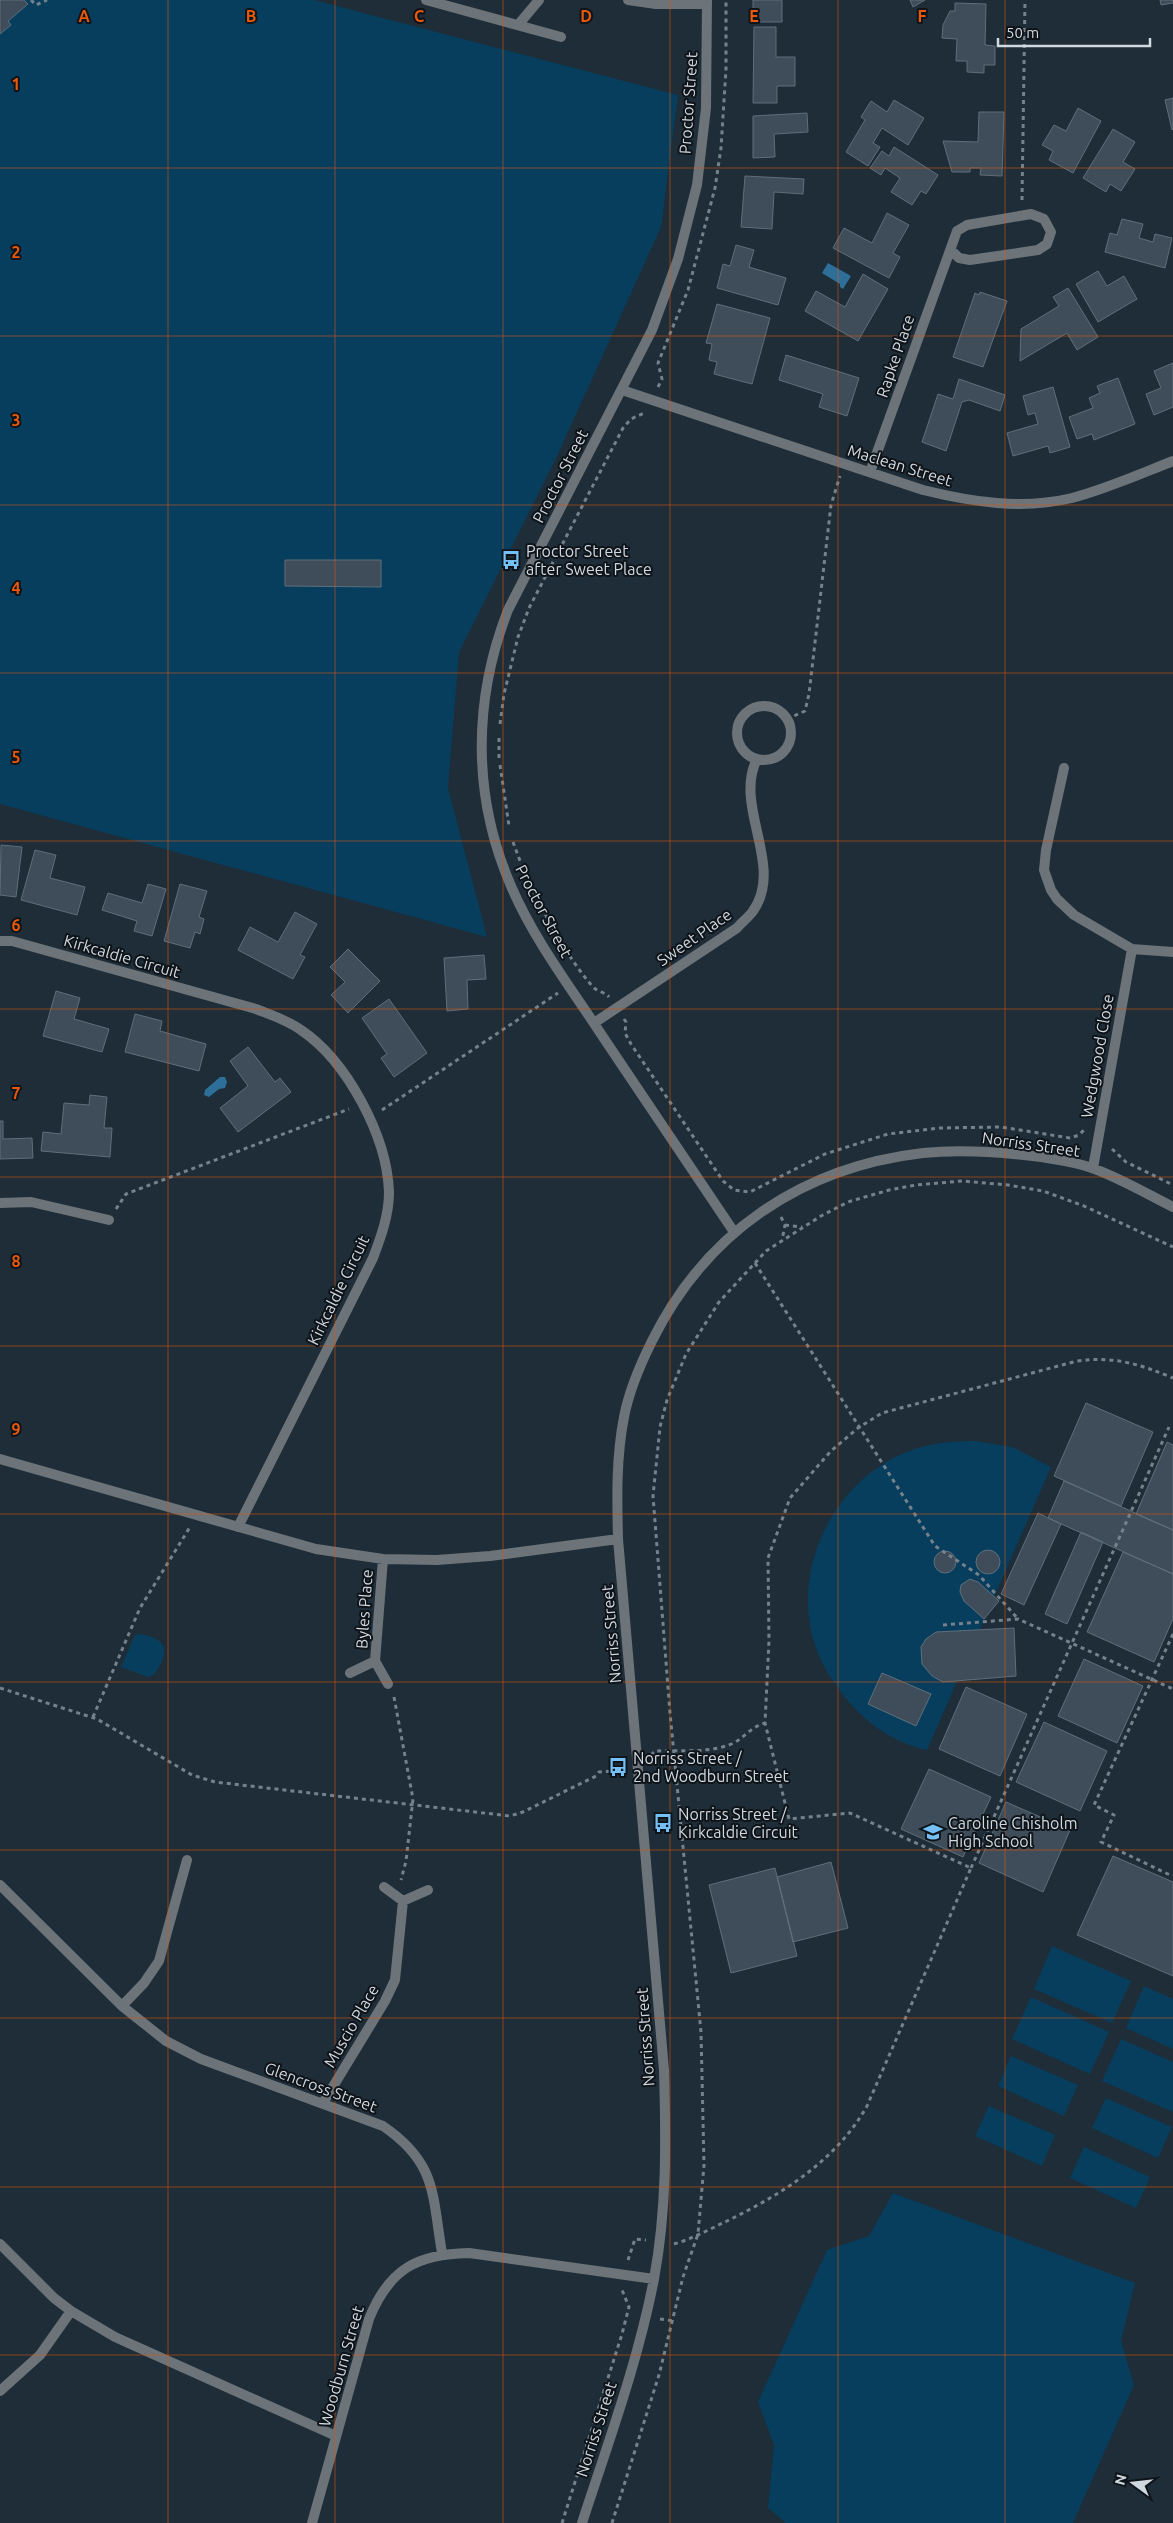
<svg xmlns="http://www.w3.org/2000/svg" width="1173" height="2523" viewBox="0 0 1173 2523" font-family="Ubuntu,sans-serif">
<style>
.green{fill:#083e5d}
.water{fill:#2e6f99}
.building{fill:#3e4d59;stroke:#5e6f7b}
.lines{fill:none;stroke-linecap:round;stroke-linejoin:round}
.path{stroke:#76828b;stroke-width:3;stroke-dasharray:4 4;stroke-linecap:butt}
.lane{stroke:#6c7379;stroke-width:10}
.street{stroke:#6c7379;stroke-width:10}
.grid{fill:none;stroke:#e8590c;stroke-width:1;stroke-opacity:0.55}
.labels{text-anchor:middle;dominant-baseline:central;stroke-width:4;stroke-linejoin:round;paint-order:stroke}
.street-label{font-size:16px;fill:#d0d9e0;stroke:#0e1419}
.poi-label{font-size:16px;fill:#d0d9e0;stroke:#0e1419;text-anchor:start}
.grid-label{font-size:16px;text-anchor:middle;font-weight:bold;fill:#e8590c;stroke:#0e1419;stroke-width:4;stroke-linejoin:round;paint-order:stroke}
</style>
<rect width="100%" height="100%" fill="#1e2d37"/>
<!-- green -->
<path class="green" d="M 0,0 L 314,0 L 678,95 L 661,227 L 558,454 L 459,652 L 448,788 L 487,937 L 0,804 Z
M 976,1441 L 1012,1447 L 1051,1467 L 927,1750 C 892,1742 867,1724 844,1696 C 835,1683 826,1672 820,1658 C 785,1579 830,1481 909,1451 C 930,1443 953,1441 976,1441 Z
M 140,1634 C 159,1637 170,1644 161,1663 C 157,1670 156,1675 148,1677 L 121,1667 L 135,1635 Z
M 1052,1946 L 1131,1981 L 1112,2023 L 1034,1989 Z
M 1144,1986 L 1173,1999 L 1173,2049 L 1126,2028 Z
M 1031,1997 L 1109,2032 L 1090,2074 L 1012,2039 Z
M 1121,2039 L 1173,2062 L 1173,2112 L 1102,2081 Z
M 1011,2056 L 1078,2085 L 1064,2116 L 998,2086 Z
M 1106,2098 L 1172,2127 L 1158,2158 L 1092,2128 Z
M 989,2106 L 1055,2135 L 1042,2166 L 975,2136 Z
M 1084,2147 L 1150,2177 L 1136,2208 L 1070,2178 Z
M 893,2193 L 1135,2283 L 1121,2341 L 1134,2385 L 1073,2523 L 786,2523 L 768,2508 L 774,2445 L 758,2402 L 827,2250 L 869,2236 Z"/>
<!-- water -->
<path class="water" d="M 828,263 L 851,276 L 843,289 L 840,287 L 840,284 L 822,273 Z
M 220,1077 L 225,1077 L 227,1082 L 225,1088 L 219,1089 L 209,1097 L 204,1095 L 205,1090 Z"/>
<!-- building -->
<path class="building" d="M 0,0 L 24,0 L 28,4 L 8,21 L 11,25 L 0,34 Z
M 753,0 L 782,0 L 782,22 L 753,22 Z
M 910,0 L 925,0 L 913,7 Z
M 1160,0 L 1173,0 L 1173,3 L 1161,5 Z
M 955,3 L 986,4 L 985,45 L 995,46 L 995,65 L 984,65 L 984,73 L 967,72 L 967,61 L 956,61 L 957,39 L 942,38 L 943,25 L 950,11 L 955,11 Z
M 754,27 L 776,27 L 776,57 L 795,57 L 795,86 L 777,86 L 777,103 L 753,103 Z
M 1173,98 L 1173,129 L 1172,130 L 1165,100 Z
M 894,100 L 924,118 L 908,145 L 882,128 L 873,143 L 880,147 L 868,166 L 846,152 L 865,120 L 861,117 L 871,101 L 887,112 Z
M 1078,108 L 1101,121 L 1073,173 L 1049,160 L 1053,151 L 1042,145 L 1054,125 L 1066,131 Z
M 979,112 L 1004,112 L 1002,176 L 980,175 L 981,168 L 970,168 L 970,172 L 952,172 L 943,141 L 978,142 Z
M 807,113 L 808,132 L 774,134 L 775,157 L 753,158 L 753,116 Z
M 1113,129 L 1135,142 L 1123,162 L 1135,169 L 1121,191 L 1110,184 L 1106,192 L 1083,178 Z
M 894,147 L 938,175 L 926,194 L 921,191 L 912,205 L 891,192 L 900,178 L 885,168 L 881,175 L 870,168 L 882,151 L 889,156 Z
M 745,176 L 804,179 L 803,194 L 774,192 L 772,229 L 741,227 Z
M 887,213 L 909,225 L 893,253 L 900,257 L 889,278 L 833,248 L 844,228 L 872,243 Z
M 1122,219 L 1143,224 L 1139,238 L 1153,242 L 1155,234 L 1172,238 L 1165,268 L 1105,252 L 1110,233 L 1117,235 Z
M 736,245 L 754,250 L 749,267 L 786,278 L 778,305 L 717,288 L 723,264 L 730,266 Z
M 1098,271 L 1107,286 L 1124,276 L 1137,299 L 1098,322 L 1076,284 Z
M 863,274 L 888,289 L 858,341 L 805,311 L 816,291 L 845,307 Z
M 1068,288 L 1098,337 L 1077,350 L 1067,333 L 1020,361 L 1021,329 L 1059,306 L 1053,297 Z
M 980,292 L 1007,301 L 983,367 L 953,357 L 975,293 L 979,295 Z
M 717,304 L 770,318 L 752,384 L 714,374 L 717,362 L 709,360 L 712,344 L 706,343 Z
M 786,355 L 859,378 L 847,416 L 819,407 L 823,394 L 779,380 Z
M 1173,363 L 1173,407 L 1154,415 L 1146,394 L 1161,388 L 1154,371 Z
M 1118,378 L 1135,424 L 1094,440 L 1092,434 L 1077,439 L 1069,417 L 1093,408 L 1089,398 L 1100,393 L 1097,386 Z
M 959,379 L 1005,395 L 1000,411 L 969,400 L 962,402 L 946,451 L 922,442 L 938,394 L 953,399 Z
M 1053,387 L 1070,447 L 1050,453 L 1048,446 L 1013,456 L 1007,433 L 1038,424 L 1035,413 L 1028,415 L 1023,396 Z
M 285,560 L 381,560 L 381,587 L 285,586 Z
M 1,845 L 22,847 L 16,897 L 0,895 Z
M 35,850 L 56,855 L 50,878 L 85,887 L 77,915 L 21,900 Z
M 148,884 L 166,889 L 152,936 L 134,931 L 137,921 L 102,910 L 108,893 L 142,903 Z
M 180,884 L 207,891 L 199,917 L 204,919 L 200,934 L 195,932 L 190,948 L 164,941 Z
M 295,912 L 317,924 L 300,955 L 305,957 L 293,979 L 238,950 L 250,927 L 278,942 Z
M 348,949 L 380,981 L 348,1013 L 331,995 L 345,982 L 330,967 Z
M 484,955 L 486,979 L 467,980 L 468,1009 L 447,1011 L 444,958 Z
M 56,991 L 80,998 L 74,1019 L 109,1029 L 102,1052 L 43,1036 Z
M 389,999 L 427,1053 L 394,1077 L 381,1058 L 387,1054 L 362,1018 Z
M 135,1014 L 162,1021 L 160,1031 L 206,1044 L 199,1071 L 125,1052 Z
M 248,1047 L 275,1082 L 280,1078 L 291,1092 L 238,1132 L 220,1108 L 248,1086 L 230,1061 Z
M 90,1095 L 107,1097 L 104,1128 L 112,1128 L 110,1157 L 41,1151 L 43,1132 L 61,1134 L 64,1103 L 89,1105 Z
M 0,1121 L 3,1121 L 3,1139 L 32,1138 L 33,1158 L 0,1159 Z
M 1086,1403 L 1153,1432 L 1121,1506 L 1054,1476 Z
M 1167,1442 L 1173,1445 L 1173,1530 L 1136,1514 Z
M 1064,1481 L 1173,1530 L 1173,1574 L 1048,1518 Z
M 1038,1513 L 1061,1524 L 1024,1605 L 1001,1594 Z
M 1081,1532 L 1103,1542 L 1067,1624 L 1045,1614 Z
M976 1562a12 12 0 1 1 24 0a12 12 0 1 1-24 0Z
M934 1562a11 11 0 1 1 22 0a11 11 0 1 1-22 0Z
M 1123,1552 L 1173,1574 L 1173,1619 L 1154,1662 L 1087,1632 Z
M 970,1579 L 978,1582 L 999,1601 L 984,1619 L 964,1601 L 960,1592 L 961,1585 Z
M 1014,1628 L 1016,1676 L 943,1682 L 932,1676 L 922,1664 L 921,1647 L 926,1639 L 936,1632 Z
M 1084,1659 L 1143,1686 L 1117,1743 L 1058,1716 Z
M 882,1673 L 931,1694 L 916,1726 L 868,1704 Z
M 966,1687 L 1027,1714 L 1000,1776 L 939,1749 Z
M 1044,1722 L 1107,1751 L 1080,1811 L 1016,1782 Z
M 929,1769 L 991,1797 L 963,1857 L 901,1829 Z
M 1006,1802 L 1070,1830 L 1043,1892 L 979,1863 Z
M 1113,1856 L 1173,1882 L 1173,1976 L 1077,1935 Z
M 831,1862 L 848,1928 L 793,1942 L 777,1877 Z
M 775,1868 L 797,1956 L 731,1973 L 709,1885 Z"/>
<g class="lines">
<!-- path -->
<path class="path" d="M 31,0 L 36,5 L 47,0
M 1022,200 L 1025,0
M 658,387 L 662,379 L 658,363 L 688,290 L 715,188 L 721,148 L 726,69 L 726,0
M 787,719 L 805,711 L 809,694 L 831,505 L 840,476
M 500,724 L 504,694 L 518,637 L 529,608 L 623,428 L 631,419 L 644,413
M 499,738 L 499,759
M 500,765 L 509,826
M 513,842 L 523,869
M 527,879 C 546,916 566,956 593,987 C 598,992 605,992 609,997
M 624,1019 L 626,1022 L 625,1033 L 631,1044 L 723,1181 L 734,1190 L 750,1192 L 825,1154 L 888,1134 L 940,1128 L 1001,1127 L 1070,1138 L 1079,1135 L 1084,1130
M 382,1110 L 558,993
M 1112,1149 L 1126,1162 L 1173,1185
M 116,1209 L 126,1194 L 349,1109
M 781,1217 L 785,1225 L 782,1240
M 785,1225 L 802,1227
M 755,1263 L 935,1546 L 979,1575 L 1018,1619
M 943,1625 L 1018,1619 L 1173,1689
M 1173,1634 L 1094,1805 L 1114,1815 L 1101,1842 L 1170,1875 L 1173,1875
M 0,1688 L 97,1719 L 192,1775 L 215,1782 L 510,1816 L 523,1812 L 596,1776 L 599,1772 L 624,1770
M 394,1697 L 413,1799 L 406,1861 L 401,1880
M 93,1717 L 140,1608 L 190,1527
M 651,1755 L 655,1751 C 678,1750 707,1753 729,1745 C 743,1740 750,1727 765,1723 L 769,1641 L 768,1558 L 790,1498 L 831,1451 L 858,1428 L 882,1413 L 1077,1361 C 1115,1356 1139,1364 1173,1378
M 971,1868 L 1169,1427
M 674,2244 C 692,2239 710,2229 727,2221 C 782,2194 836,2161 867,2106 L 971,1868 L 850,1813 L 789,1819 L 765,1723
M 628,2260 L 635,2239 L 646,2240
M 660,2319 L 674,2321
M 562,2523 L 622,2334 L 629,2307 L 622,2290
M 612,2523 L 659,2375 L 683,2277 L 698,2234 L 704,2165 L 701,2032 L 670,1713 L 653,1496 L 660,1427 L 667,1400 L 686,1354 L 719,1302 L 766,1251 L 821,1216 L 848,1202 L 889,1190 L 916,1185 L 962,1181 L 1008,1185 L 1043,1191 L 1084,1206 L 1173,1247"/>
<!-- lane -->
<path class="lane" d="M 426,0 L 561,37
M 518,25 L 539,0"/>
<!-- street -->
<path class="street" d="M 628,0 L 656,4 L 707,4
M 707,0 L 706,108 L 697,185 L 678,259 L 652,330 L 508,610 C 473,700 472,796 511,886 C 534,940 571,988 603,1037 C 647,1102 690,1167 734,1232
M 622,390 L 923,490 C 972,502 1022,510 1072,498 C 1106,489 1140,474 1173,461
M 870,472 L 957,231 L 967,225 L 1031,214 L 1044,219 L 1051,232 L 1047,244 L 1038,250 L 970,260 L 959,258 L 951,250
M737 733a27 27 0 1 1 54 0a27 27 0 1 1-54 0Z
M 1064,768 L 1046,850 L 1044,870 L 1051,890 L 1057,899 L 1074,915 L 1132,949 L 1173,952
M 0,941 L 12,941 L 256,1009 C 271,1015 287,1020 301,1030 C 347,1061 387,1136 389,1192 C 389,1215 381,1237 373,1258 L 238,1527
M 594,1023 L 737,928 C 742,922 749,917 753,911 C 785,866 733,806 757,759
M 1093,1168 L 1132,949
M 0,1203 L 31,1202 L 109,1220
M 0,1459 L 316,1549 L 383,1559 L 437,1560 L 490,1556 L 618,1539
M 383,1559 L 375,1661 L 388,1684
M 350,1673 L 375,1661
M 0,1885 L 122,2006 L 166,2041 L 201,2059 L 383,2126 C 437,2163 432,2194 442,2253
M 384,1887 L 403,1901
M 122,2006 L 144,1983 L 159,1961 L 187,1860
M 323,2103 L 385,2001 L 395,1980 L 403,1901 L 428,1890
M 0,2244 L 54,2298 L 71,2311 L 115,2337 L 336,2436
M 0,2391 L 40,2355 L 71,2311
M 312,2523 L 369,2319 C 389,2269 417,2254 469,2253 L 654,2279
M 582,2523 C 608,2443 638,2362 654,2279 C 667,2209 666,2141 664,2070 L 618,1539 C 617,1498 616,1458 624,1417 C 629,1391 640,1365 652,1341 C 706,1232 802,1167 923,1153 C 963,1149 1001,1152 1041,1157 C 1058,1160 1076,1162 1092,1168 C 1120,1178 1147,1194 1173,1207"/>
</g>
<!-- grid -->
<path class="grid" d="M 168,0 L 168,2523M 335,0 L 335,2523M 503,0 L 503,2523M 670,0 L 670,2523M 838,0 L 838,2523M 1005,0 L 1005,2523M 0,168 L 1173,168M 0,336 L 1173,336M 0,505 L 1173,505M 0,673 L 1173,673M 0,841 L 1173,841M 0,1009 L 1173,1009M 0,1177 L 1173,1177M 0,1346 L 1173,1346M 0,1514 L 1173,1514M 0,1682 L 1173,1682M 0,1850 L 1173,1850M 0,2018 L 1173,2018M 0,2187 L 1173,2187M 0,2355 L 1173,2355"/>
<!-- icons -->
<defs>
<g id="bus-bare" transform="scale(1.5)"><path d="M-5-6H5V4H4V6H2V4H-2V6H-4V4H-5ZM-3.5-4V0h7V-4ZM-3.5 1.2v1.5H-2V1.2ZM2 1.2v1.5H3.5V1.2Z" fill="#74c0f6" stroke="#0e1419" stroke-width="2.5" paint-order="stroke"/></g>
<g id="school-bare" transform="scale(1.5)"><path d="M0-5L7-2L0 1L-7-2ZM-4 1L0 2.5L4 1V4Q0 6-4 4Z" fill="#74c0f6" stroke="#0e1419" stroke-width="2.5" paint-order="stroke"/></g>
</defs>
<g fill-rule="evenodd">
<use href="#bus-bare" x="511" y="560"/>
<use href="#bus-bare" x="618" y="1767"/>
<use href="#bus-bare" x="663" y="1823"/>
<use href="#school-bare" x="933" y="1832"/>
</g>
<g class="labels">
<!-- street labels -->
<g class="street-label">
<text transform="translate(688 103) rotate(-86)">Proctor Street</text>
<text transform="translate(895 356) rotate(-71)">Rapke Place</text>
<text transform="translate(900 465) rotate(17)">Maclean Street</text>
<text transform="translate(560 476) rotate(-63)">Proctor Street</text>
<text transform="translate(544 911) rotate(62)">Proctor Street</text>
<text transform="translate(694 937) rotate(-35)">Sweet Place</text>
<text transform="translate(122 956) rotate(16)">Kirkcaldie Circuit</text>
<text transform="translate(1097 1056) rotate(-80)">Wedgwood Close</text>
<text transform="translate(1031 1144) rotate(8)">Norriss Street</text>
<text transform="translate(338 1290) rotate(-64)">Kirkcaldie Circuit</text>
<text transform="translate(364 1609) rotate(-86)">Byles Place</text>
<text transform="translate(611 1634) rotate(-95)">Norriss Street</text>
<text transform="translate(351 2026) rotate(-60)">Muscio Place</text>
<text transform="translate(645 2037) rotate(-94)">Norriss Street</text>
<text transform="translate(321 2087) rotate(20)">Glencross Street</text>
<text transform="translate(341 2366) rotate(-74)">Woodburn Street</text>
<text transform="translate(596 2429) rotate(-72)">Norriss Street</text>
</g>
<!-- poi labels -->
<g class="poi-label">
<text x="526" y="551">Proctor Street<tspan x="526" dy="18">after Sweet Place</tspan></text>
<text x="633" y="1758">Norriss Street /<tspan x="633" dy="18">2nd Woodburn Street</tspan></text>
<text x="678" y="1814">Norriss Street /<tspan x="678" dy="18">Kirkcaldie Circuit</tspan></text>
<text x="948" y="1823">Caroline Chisholm<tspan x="948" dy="18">High School</tspan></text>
</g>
</g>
<g class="grid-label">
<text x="84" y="22">A</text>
<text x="251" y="22">B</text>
<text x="419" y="22">C</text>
<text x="586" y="22">D</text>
<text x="754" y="22">E</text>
<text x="922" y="22">F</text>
<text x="16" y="90">1</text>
<text x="16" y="258">2</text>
<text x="16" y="426">3</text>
<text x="16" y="594">4</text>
<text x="16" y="763">5</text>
<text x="16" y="931">6</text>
<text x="16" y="1099">7</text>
<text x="16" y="1267">8</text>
<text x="16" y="1435">9</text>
</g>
<!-- north arrow -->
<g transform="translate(1133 2483) rotate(285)" stroke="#0e1419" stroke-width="4" paint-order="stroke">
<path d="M0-4L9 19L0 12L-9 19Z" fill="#d0d9e0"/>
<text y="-8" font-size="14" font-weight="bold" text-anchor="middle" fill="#d0d9e0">N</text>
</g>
<!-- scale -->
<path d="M998 38v8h152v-8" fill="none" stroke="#d0d9e0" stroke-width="2.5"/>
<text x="1006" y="38" font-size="15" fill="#d0d9e0" stroke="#0e1419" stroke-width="4" paint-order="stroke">50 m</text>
</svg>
